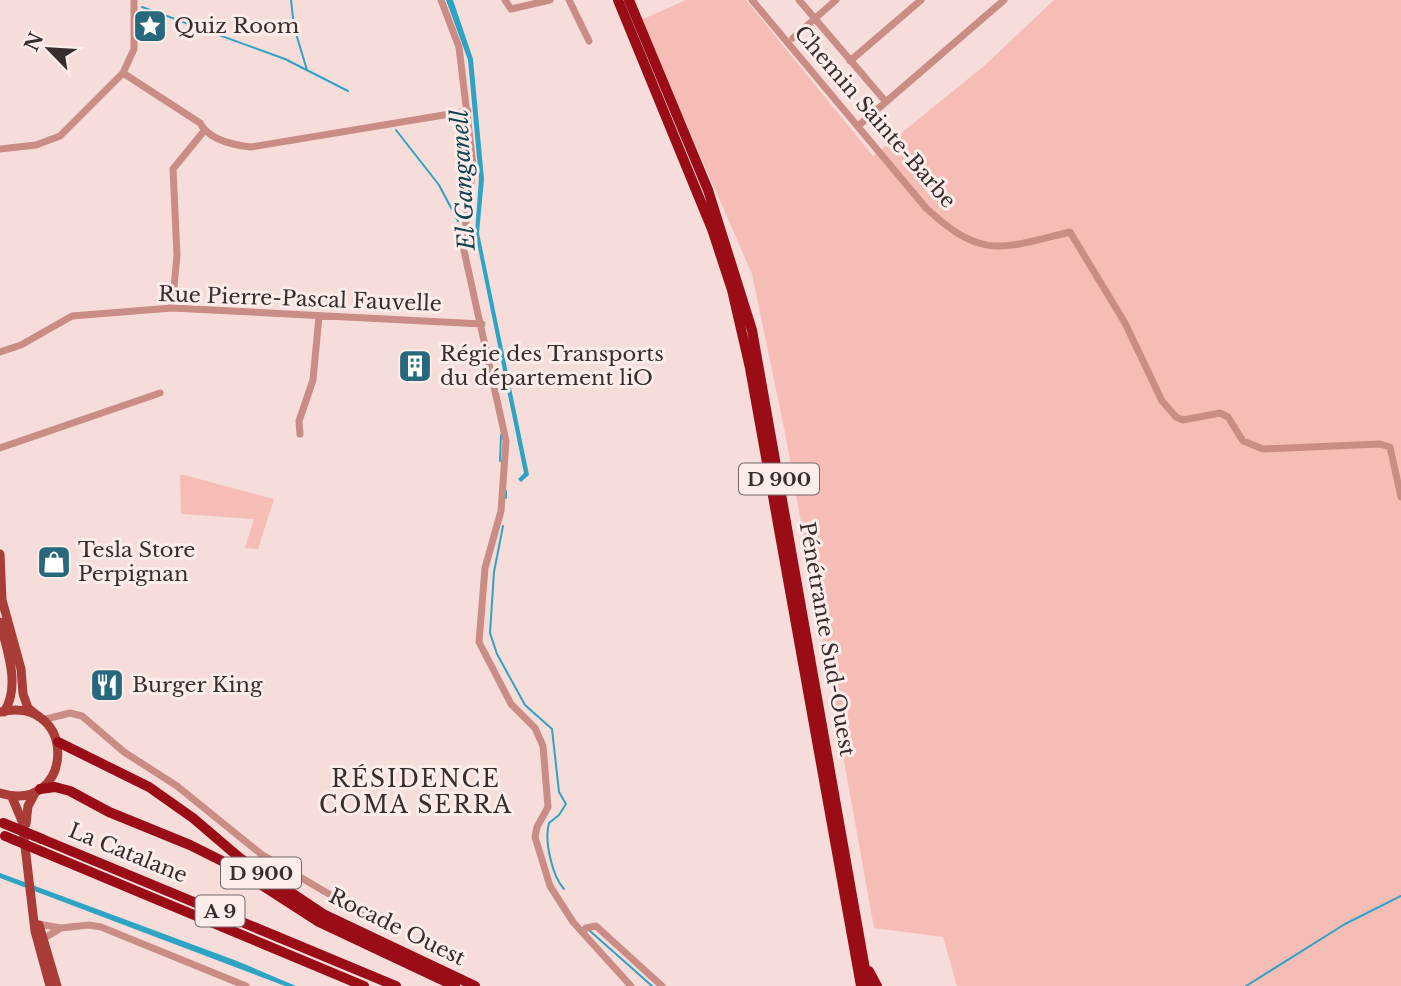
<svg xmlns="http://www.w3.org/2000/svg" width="1401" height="986" viewBox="0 0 1401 986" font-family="'Libre Baskerville',serif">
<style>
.green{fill:#f6bdb7}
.water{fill:#2fa3c4}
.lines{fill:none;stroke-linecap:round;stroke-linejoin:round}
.stream{stroke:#2fa3c4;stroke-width:2}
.minor{stroke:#ca8d86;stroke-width:7}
.major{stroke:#a93c37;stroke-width:9}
.highway{stroke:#9a0d17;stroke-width:10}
.highway-bridge{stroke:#9a0d17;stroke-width:10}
.labels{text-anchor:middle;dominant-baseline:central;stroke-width:6;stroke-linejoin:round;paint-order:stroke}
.shield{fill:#fcedeb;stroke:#726766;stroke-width:2}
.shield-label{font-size:19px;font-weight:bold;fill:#372e2d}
.poi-label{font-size:21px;fill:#372e2d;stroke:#fcedeb;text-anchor:start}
.street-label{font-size:21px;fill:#372e2d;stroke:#fcedeb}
.water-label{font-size:23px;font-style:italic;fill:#134352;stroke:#fcedeb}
.neighbourhood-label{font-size:23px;letter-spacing:2px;fill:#372e2d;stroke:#fcedeb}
</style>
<rect width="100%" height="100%" fill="#f6ddda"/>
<!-- green -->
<path class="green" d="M 686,0 L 746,0 L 873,156 L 984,66 L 1054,0 L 1401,0 L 1401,986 L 957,986 L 943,937 L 874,928 L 785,433 L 752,274 L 641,20 Z
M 180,474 L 274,499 L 258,549 L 245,548 L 254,519 L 181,514 Z"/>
<!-- water -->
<path class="water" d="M 446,0 L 453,0 L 473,59 L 484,179 L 479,233 L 529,475 L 521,482 L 518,479 L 524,473 L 475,233 L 479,179 L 468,60 Z
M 0,873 L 237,961 L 296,986 L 285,986 L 0,878 Z"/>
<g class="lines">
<!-- stream -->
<path class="stream" d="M 291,0 L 294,27 L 307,70
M 142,7 L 285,59 L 348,91
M 396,130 L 439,185 L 458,221
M 500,461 L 501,435
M 506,491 L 506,498
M 503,526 L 494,572 L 490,633 L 497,654 L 525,705 L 552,729 L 559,792 L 566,804 L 559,815 L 549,823 C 544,840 552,876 564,889
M 590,931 L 652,986
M 1246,986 L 1345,924 L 1401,896"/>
<!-- minor -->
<path class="minor" d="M 441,0 L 459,47 L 473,165 L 463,246 L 506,441 L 501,511 L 485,568 L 479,642 L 511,704 L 535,728 L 543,746 L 548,807 L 537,827 L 535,837 L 550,886 L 573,922 L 631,986
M 505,0 L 511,9 L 550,0
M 569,0 L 589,41
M 752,0 L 926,208 C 983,261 1002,248 1070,232 L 1125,323 L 1162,401 L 1176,417 L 1183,420 L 1220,413 L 1228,417 L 1243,441 L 1263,449 L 1380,444 L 1390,447 L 1401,497
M 799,0 L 886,102
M 793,38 L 836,0
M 850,61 L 921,0
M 123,73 L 200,123 C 209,140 232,145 251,147 L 468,111
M 858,126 L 1004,0
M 0,149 L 36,145 L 60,136 L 123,73 L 134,49 L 134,0
M 172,308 L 177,255 L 173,169 L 204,131
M 0,352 L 21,345 L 72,316 L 172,308 L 482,324
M 300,434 L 299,421 L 313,380 L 319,316
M 0,448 L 160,393
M 42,720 L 70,713 L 82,716 L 124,752 L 177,786 L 261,854 L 378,923
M 38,924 L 61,928 L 43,939
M 61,928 L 89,925 L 101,927 L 246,986
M 583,933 L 586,928 L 596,926 L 662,986"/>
<!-- major -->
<path class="major" d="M 0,554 L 2,600 L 21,669 L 23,694 L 28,708 L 39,717
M 0,622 C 7,650 21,686 4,712
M 0,712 C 79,694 75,816 0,793
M 12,797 L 22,821 L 35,931 L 50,986
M 26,824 L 28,806 L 35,793
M 39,925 L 57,986"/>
<!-- highway -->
<path class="highway" d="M 618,0 L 712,229 L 732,290 L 750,368 L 861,986
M 629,0 L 708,190 L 752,330 L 868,986
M 58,742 L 149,787 L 193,818 L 241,859 L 323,914 L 475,986
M 40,789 L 55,787 L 70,791 L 109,812 L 190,845 L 232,866 L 319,922 L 455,986
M 42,839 L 396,986
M 43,852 L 364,986
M 869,971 L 877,986"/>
<!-- highway-bridge -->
<path class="highway-bridge" d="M 3,823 L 42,839
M 5,836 L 43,852"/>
</g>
<!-- icons -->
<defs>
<g id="sight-square" transform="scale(1.75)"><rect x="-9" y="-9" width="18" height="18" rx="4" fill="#27687c" stroke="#fcedeb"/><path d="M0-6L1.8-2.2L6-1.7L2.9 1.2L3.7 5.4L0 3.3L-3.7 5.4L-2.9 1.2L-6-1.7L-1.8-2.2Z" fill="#fff"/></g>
<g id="building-square" transform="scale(1.75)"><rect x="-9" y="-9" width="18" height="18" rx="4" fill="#27687c" stroke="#fcedeb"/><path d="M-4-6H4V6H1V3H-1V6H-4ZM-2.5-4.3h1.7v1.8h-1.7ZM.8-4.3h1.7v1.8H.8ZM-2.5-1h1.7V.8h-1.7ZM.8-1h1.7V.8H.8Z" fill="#fff"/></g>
<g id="shop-square" transform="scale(1.75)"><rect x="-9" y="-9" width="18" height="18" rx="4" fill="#27687c" stroke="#fcedeb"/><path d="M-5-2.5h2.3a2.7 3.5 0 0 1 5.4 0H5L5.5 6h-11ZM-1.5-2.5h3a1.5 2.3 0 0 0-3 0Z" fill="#fff"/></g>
<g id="restaurant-square" transform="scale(1.75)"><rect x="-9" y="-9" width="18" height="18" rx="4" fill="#27687c" stroke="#fcedeb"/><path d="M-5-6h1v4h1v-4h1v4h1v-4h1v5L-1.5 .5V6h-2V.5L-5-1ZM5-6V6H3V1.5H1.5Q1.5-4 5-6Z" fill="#fff"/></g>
</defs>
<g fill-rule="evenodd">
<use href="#sight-square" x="150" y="26"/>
<use href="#building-square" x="415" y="366"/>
<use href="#shop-square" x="54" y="562"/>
<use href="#restaurant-square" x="107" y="685"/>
</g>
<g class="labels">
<!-- shield labels -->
<g class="shield">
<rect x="739" y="463.5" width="80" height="31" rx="5"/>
<rect x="221" y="857.5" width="80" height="31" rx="5"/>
<rect x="195.5" y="895.5" width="49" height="31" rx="5"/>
</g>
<g class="shield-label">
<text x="779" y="479">D 900</text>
<text x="261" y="873">D 900</text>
<text x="220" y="911">A 9</text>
</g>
<!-- poi labels -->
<g class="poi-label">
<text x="174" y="26">Quiz Room</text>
<text x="440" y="354">Régie des Transports<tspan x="440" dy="24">du département liO</tspan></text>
<text x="78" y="550">Tesla Store<tspan x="78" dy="24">Perpignan</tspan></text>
<text x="132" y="685">Burger King</text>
</g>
<!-- street labels -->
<g class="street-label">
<text transform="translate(875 117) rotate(49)">Chemin Sainte-Barbe</text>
<text transform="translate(300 299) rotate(2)">Rue Pierre-Pascal Fauvelle</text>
<text transform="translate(827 639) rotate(80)">Pénétrante Sud-Ouest</text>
<text transform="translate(128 853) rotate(22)">La Catalane</text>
<text transform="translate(397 927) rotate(26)">Rocade Ouest</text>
</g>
<!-- water labels -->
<g class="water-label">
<text transform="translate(463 180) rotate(-93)">El Ganganell</text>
</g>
<!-- neighbourhood labels -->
<g class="neighbourhood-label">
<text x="416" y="779">RÉSIDENCE<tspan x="416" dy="26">COMA SERRA</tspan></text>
</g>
</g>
<!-- north arrow -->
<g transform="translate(49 49) rotate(295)" stroke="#fcedeb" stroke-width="5" paint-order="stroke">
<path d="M0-5L12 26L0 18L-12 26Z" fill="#372e2d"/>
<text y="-10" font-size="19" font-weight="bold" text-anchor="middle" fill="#372e2d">N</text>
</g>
</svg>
